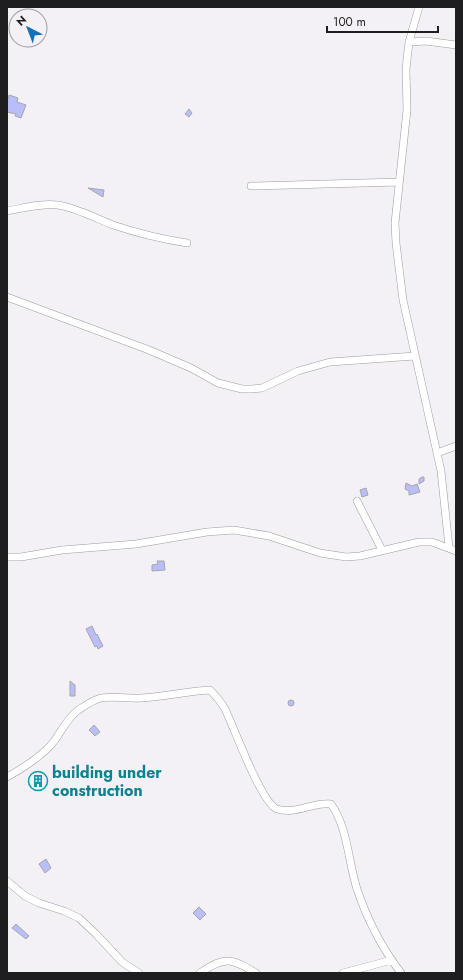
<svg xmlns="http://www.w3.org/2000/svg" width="463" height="980" viewBox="0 0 463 980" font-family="Jost,sans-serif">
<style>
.building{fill:#babef8;stroke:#a5a6ab}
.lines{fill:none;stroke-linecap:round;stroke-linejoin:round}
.minor-casing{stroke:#9d9ba0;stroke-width:8}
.minor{stroke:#fff;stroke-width:7}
.labels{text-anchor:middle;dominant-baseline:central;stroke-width:3;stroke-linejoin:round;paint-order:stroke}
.culture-label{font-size:16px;font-weight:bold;fill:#0d838f;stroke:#f4f1f6;text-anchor:start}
</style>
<rect width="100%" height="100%" fill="#f4f1f6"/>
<!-- building -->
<path class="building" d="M 9,95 L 18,98 L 17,102 L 26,105 L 21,118 L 15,116 L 16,114 L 7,112 L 7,102 Z
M 189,109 L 192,113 L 189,117 L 185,114 Z
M 88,188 L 104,190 L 103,197 Z
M 422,477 L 424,477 L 424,481 L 419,484 L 419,479 Z
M 406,483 L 412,486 L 417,484 L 420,492 L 409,495 L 409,491 L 405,489 Z
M 366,488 L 368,495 L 362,497 L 360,490 Z
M 157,561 L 164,561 L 165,570 L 152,571 L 152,565 L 158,564 Z
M 92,626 L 96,635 L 97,634 L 103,646 L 98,649 L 97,646 L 95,647 L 86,629 Z
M 70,681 L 75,685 L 75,696 L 70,696 Z
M288 703a3 3 0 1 1 6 0a3 3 0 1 1-6 0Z
M 94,725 L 100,732 L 95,736 L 89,730 Z
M 46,859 L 51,868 L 45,873 L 39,864 Z
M 199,907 L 206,914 L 200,920 L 193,913 Z
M 16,924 L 29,936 L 26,939 L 12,928 Z"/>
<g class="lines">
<!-- minor casing -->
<g class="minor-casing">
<path id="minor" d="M 419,7 L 409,42 L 406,69 L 407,110 L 395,223 L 396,243 L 403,300 L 441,471 L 449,547
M 409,42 L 426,41 L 456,45
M 251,186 L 399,182
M 7,211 C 24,208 41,203 58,205 C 77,208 95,218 113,225 C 137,233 161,239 187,243
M 7,297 L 149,350 L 191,368 L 218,383 L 242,389 L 252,389 L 262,388 L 298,371 L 330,362 L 415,356
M 437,453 L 456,446
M 357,501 L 382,550
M 7,557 L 21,557 L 62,550 L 136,544 L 207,532 L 234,530 L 269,536 L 320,553 L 346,557 L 360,556 L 419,542 L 432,542 L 456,551
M 7,777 C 22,769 45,754 55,740 C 62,730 67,719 77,711 C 83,707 91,701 98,699 C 109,695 128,699 141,698 C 164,697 187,691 210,690 C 216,696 221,702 225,709 C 234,727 261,803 277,809 C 295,815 313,802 331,804 C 348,828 348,861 357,889 C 367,919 382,948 401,973
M 7,881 L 25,896 L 39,903 L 64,911 L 79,918 L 96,934 L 122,962 L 139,973
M 200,973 C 225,956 231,958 256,973
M 343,973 L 392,960"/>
</g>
<!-- minor -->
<use href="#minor" class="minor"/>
</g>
<!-- icons -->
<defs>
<g id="building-ring" transform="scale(1)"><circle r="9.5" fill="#f4f1f6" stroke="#0f9aa8" stroke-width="1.5"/><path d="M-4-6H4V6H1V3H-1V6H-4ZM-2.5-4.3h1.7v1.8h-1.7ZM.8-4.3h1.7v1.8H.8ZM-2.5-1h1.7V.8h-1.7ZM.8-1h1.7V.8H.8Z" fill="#0f9aa8"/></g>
</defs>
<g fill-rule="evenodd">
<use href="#building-ring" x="38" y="781"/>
</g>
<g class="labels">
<!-- culture labels -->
<g class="culture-label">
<text x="52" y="772">building under<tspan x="52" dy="18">construction</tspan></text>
</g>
</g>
<!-- border -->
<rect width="463" height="980" fill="none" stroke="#1e1d1f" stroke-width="16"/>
<!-- north arrow -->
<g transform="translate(28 28) rotate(318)"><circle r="19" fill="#f4f1f6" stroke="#9e9ca0"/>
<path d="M0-3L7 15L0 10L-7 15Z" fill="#1071bd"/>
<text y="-6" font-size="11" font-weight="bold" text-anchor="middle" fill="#1e1d1f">N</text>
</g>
<!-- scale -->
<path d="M327 26v6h111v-6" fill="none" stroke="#1e1d1f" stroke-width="2"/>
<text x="333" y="26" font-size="12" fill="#1e1d1f" stroke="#f4f1f6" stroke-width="3" paint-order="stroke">100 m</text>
</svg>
